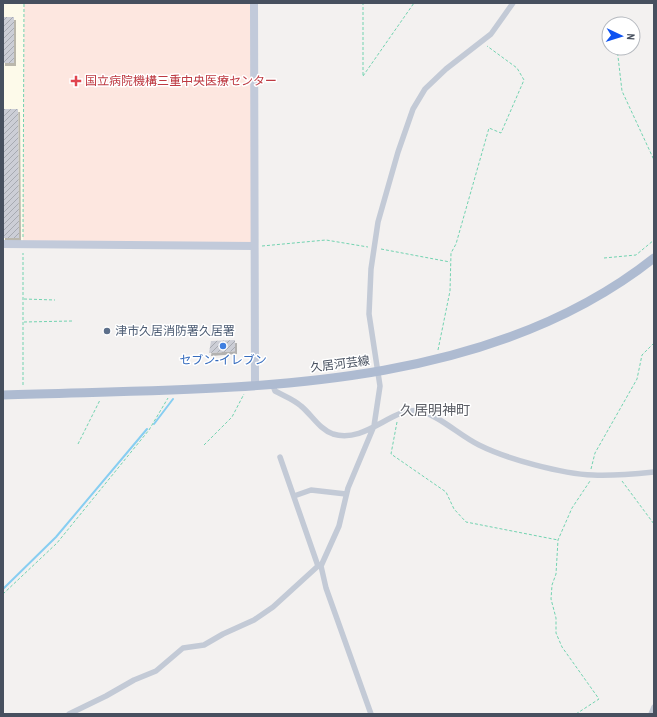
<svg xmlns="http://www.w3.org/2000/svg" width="657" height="717" viewBox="0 0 657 717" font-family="'Archivo Narrow','Noto Sans JP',sans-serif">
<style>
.commercial{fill:#fdfaea}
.medical{fill:#fde7e0}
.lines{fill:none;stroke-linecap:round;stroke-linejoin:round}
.stream{stroke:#87cef2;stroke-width:2}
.building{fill:url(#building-hatch);filter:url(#shadow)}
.path{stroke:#72d3b0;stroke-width:1;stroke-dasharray:3 2;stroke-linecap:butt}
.street{stroke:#c3cad6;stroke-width:5.5}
.secondary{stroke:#c2cada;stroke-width:8}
.primary{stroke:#aebbd1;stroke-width:9}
.health-dot{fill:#e0444e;stroke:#fff;stroke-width:1.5}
.service-dot{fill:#5c6f8a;stroke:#fff;stroke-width:1.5}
.shop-dot{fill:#3f7fe0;stroke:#fff;stroke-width:1.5}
.labels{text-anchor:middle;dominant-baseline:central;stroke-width:3;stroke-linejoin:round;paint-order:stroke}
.health-label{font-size:12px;fill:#be3a42;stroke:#fff;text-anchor:start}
.service-label{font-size:12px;fill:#4e5e75;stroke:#fff;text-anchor:start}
.shop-label{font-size:12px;fill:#366cbe;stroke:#fff}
.street-label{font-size:12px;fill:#47505f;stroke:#fff}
.quarter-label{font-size:14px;fill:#5c5f66;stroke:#fff}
</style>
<defs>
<pattern id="building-hatch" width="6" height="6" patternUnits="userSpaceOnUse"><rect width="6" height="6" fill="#ccced6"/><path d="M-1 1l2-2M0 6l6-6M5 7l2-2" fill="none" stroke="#a7aab1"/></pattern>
<filter id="shadow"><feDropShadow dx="2" dy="3" stdDeviation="0" flood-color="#0004"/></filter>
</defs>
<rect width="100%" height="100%" fill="#f3f1f0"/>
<!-- commercial -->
<path class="commercial" d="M 3,3 L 24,3 L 23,244 L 3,245 Z"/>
<!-- medical -->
<path class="medical" d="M 24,3 L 254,3 L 254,246 L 23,244 Z"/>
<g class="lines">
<!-- stream -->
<path class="stream" d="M 154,424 L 173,399
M 3,589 L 56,537 L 147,429"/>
</g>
<!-- building -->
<path class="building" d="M 3,17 L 14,17 L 14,63 L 3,63 Z
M 3,109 L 18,109 L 19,238 L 3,238 Z
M 235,340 L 235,351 L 209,353 L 211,341 Z"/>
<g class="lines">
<!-- path -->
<path class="path" d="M 617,48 L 622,91 L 654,160
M 363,75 L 363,3
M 363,76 L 414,3
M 23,237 L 24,3
M 262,246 L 326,240 L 368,247
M 381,249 L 450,262
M 604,258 L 636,255 L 654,240
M 24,299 L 55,300
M 24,322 L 72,321
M 438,350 L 450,291 L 451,253 L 456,244 L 489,128 L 501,133 L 524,80 L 517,68 L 487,46
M 23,385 L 23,253
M 397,422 L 391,454 L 446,492 L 454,509 L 466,522 L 558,540
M 78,444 L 100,400
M 204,445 L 232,417 L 244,394
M 591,469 L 595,453 L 637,379 L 642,355 L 654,343
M 622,481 L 654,524
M 3,594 L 57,543 L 149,430 L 168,398
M 576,714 L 599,699 L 562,647 L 556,633 L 556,618 L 551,599 L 552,585 L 556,574 L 558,540 L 572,508 L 590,481"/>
<!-- street -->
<path class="street" d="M 272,383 L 275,391 C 284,396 293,399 301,406 C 312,415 319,429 333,434 C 366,444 393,406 419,411 C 439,415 460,436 479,445 C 507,459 562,474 593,475 C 614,476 634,474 654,472
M 280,457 L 318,566 L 320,566
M 294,496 L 311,490 L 346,494
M 69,714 L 106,696 L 134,680 L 156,671 L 183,648 L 204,645 L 223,634 L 254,620 L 273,607 L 318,566
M 371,714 L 326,588 L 321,566 L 339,526 L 348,488 L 374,426 L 380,386 L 369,314 L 371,269 L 378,222 L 398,152 L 413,109 L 425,89 L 446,69 L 491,34 L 513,3
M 651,714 L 654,707"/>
<!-- secondary -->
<path class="secondary" d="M 254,3 L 255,385
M 3,244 L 254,246"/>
<!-- primary -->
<path class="primary" d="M 3,395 C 219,387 475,400 654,258"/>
</g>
<!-- markers -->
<path class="health-dot" d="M74 75h4v4h4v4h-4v4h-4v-4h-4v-4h4z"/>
<circle class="service-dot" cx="107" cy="331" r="4"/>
<circle class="shop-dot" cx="223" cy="346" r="4"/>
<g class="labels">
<!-- health labels -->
<g class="health-label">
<text x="85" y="81">国立病院機構三重中央医療センター</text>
</g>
<!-- service labels -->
<g class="service-label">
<text x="115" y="331">津市久居消防署久居署</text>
</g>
<!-- shop labels -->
<g class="shop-label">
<text x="223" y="360">セブン-イレブン</text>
</g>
<!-- street labels -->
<g class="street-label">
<text transform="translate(340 364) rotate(-7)">久居河芸線</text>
</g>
<!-- quarter labels -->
<g class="quarter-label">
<text x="435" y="410">久居明神町</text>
</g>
</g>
<!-- border -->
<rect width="657" height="717" fill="none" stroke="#47505f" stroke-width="8"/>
<!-- north arrow -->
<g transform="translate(621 36) rotate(94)"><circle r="19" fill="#ffffff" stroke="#b5b9bf"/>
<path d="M0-3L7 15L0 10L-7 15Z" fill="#0d52f1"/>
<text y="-6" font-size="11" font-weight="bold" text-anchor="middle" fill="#47505f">N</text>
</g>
</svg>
